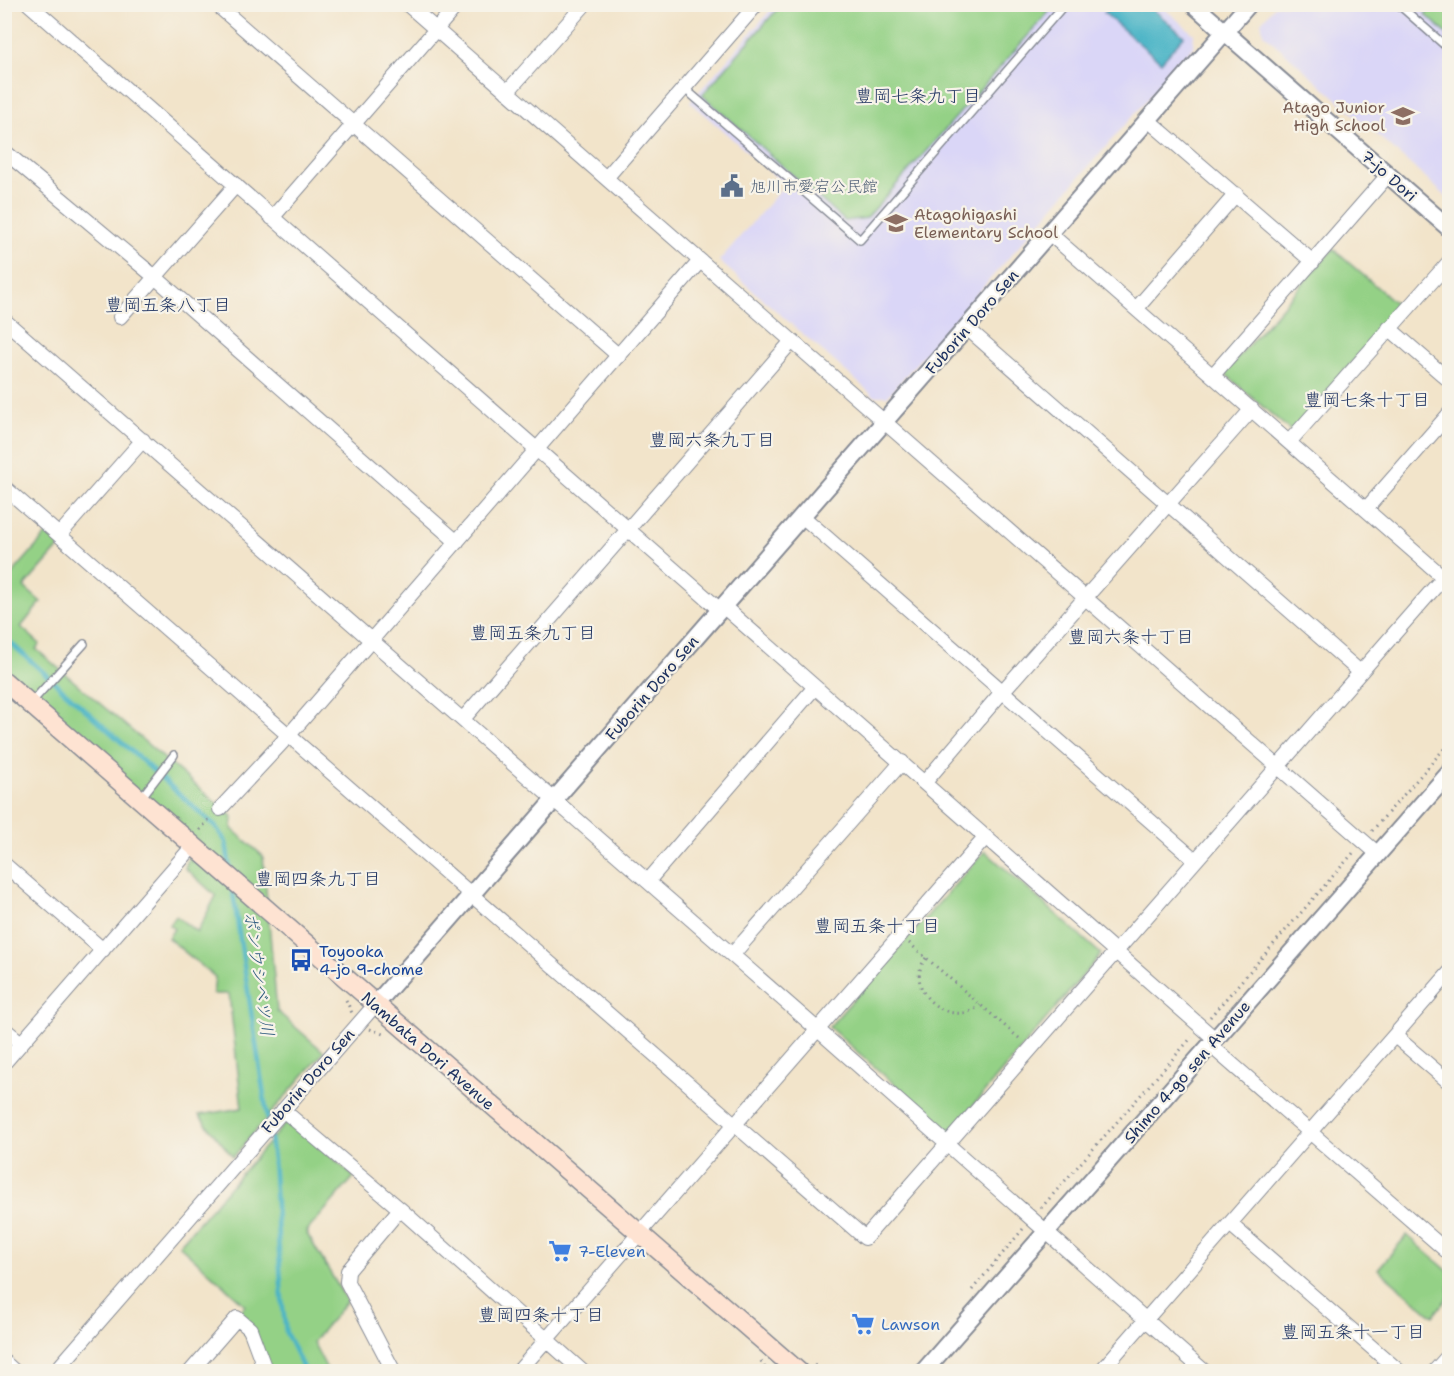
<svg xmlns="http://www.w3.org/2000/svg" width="1454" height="1376" viewBox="0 0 1454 1376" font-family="'Shantell Sans','Klee One',sans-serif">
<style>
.built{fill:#dad6f7}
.green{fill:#94d186;stroke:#588072;stroke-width:1.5}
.water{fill:#49b4c6;stroke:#327292;stroke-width:1.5}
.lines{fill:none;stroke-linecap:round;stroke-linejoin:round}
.stream{stroke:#49b4c6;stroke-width:4.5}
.service-casing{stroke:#868a94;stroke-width:10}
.minor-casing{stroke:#868a94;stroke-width:16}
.tertiary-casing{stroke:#868a94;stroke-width:20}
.secondary-casing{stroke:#868a94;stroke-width:21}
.path{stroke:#868a94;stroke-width:3;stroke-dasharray:1.5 4.5;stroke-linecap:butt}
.service{stroke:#fff;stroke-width:7}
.minor{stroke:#fff;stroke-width:14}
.tertiary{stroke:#fff;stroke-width:16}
.secondary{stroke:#fee3d2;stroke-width:18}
.labels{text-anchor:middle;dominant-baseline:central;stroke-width:4.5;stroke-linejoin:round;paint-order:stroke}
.education-label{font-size:16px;fill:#785e54;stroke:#f7f3e8;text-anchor:end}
.street-label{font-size:16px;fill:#1b2f5e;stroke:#f7f3e8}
.service-label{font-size:16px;fill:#4e5e75;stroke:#f7f3e8;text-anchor:start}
.transit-label{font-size:16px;fill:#164399;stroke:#f7f3e8;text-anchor:start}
.shop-label{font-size:16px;fill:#366cbe;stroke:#f7f3e8;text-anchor:start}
.neighbourhood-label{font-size:18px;fill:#1b2f5e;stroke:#f7f3e8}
.water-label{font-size:18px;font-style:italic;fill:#29577d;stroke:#f7f3e8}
</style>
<rect width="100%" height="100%" fill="#f7f3e8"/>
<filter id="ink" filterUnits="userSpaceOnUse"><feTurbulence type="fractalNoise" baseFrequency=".0167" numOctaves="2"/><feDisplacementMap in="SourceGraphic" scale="12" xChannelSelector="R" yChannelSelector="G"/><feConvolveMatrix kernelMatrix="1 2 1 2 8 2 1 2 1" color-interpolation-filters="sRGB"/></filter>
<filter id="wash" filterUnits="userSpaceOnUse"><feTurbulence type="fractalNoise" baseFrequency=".008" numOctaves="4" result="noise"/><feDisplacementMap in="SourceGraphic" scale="24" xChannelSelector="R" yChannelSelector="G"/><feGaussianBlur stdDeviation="1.35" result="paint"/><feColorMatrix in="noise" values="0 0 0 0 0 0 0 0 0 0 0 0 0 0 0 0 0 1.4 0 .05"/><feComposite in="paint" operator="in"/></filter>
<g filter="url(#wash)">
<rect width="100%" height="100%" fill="#f2e4ca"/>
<!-- built -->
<path class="built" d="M 775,5 L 1160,5 L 1194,34 L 1193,47 L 888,396 L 874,396 L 719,261 L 785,185 L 690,102 Z
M 1276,5 L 1449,5 L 1449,199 L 1264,34 L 1261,22 Z"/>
<!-- green -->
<path class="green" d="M 781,5 L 781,4 L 1055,5 L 867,218 L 845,221 L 702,95 Z
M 1433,5 L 1449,5 L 1449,36 L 1425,14 Z
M 1333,249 L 1400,307 L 1292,432 L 1224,373 Z
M 47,534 L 61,545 L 24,587 L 41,602 L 21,627 L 40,644 L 36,649 L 233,817 L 232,829 L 263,856 L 277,1011 L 324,1052 L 233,1157 L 199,1115 L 242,1108 L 229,994 L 213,994 L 215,977 L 168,938 L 174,929 L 169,925 L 176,916 L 197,932 L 216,896 L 185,868 L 193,846 L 5,682 L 4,568 L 12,574 Z
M 985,851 L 1101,954 L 950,1133 L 829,1027 Z
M 289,1119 L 354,1177 L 306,1232 L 347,1301 L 313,1342 L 328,1371 L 266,1371 L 237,1318 L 245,1305 L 179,1245 Z
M 1407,1235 L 1449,1272 L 1449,1296 L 1433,1316 L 1378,1269 Z"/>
<!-- water -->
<path class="water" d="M 1112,5 L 1148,5 L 1184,36 L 1161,62 L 1104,13 Z"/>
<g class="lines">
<!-- stream -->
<path class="stream" d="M 4,637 L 215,826 L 226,842 L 230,870
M 232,887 L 268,1122
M 269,1130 L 273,1159 L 282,1299 L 286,1333 L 305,1372"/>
</g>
</g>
<g filter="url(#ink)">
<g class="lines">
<!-- service casing -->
<g class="service-casing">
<path id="service" d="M 1398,4 L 1450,50
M 684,88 L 860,240 L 1065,4
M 30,704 L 84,644
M 141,798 L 174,755"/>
</g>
<!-- minor casing -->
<g class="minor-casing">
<path id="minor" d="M 29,4 L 720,610
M 216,4 L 619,356
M 407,4 L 1378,854
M 507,92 L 585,4
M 1148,120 L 1313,262
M 4,151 L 155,277 L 457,542
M 606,178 L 757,4
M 272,218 L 458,4
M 1049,233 L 1450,583
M 1137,308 L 1236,194
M 120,317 L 236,185
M 4,320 L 817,1029 L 1205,1372
M 967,328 L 1360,672
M 1389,328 L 1450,381
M 1213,375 L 1388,175
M 1289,442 L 1450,261
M 4,487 L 865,1238 L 1450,570
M 1366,509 L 1450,413
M 802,516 L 1195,860
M 60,534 L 143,440
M 723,606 L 1215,1039
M 463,719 L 792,341
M 925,782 L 1002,692 L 1252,409
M 220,809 L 289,735 L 700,261
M 4,864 L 103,950
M 648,881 L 815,687
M 732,955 L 902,762
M 4,1029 L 21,1043
M 1395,1036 L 1450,1083
M 1210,1045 L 1450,1254
M 4,1063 L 193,846
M 283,1110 L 400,1209 L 583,1372
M 1230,1224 L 1400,1372
M 4,1362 L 15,1372
M 55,1372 L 375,1005
M 190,1372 L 237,1318 L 250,1329 L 266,1372
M 394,1372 L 347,1282 L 348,1271 L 400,1209
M 518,1372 L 986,837
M 1100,1372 L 1450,972
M 1434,1372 L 1450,1354"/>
</g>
<!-- tertiary casing -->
<g class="tertiary-casing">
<path id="tertiary" d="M 1193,4 L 1450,229
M 375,1005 L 1249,4
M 923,1372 L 1450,772"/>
</g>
<!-- secondary casing -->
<g class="secondary-casing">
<path id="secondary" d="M 4,681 L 799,1372"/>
</g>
<!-- path -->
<path class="path" d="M 200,830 L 211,817
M 1372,831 L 1450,742
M 909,943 L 1020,1039
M 926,958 C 901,990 951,1031 980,1005
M 346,1000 L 352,1013
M 1210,1017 L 1354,852
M 370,1029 L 383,1034
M 1041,1208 L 1192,1037
M 972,1290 L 1023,1229
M 761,1361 L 767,1372
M 814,1365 L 822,1372"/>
<!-- service -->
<use href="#service" class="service"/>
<!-- minor -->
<use href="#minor" class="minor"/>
<!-- tertiary -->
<use href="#tertiary" class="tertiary"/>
<!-- secondary -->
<use href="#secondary" class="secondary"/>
</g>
</g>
<!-- icons -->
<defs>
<g id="school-bare" transform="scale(1.8)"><path d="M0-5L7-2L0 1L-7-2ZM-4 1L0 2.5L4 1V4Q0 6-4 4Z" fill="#8d6e63" stroke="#f7f3e8" stroke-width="2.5" paint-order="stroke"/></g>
<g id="civic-bare" transform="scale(1.8)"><path d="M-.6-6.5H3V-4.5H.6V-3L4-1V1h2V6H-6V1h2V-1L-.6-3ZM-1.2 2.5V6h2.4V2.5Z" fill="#5c6f8a" stroke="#f7f3e8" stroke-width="2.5" paint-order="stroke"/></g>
<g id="bus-bare" transform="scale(1.8)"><path d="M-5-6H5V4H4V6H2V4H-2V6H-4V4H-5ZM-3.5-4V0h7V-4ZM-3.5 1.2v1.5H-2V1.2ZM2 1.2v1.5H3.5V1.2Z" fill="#1a4fb4" stroke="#f7f3e8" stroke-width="2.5" paint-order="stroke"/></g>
<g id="supermarket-bare" transform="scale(1.8)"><path d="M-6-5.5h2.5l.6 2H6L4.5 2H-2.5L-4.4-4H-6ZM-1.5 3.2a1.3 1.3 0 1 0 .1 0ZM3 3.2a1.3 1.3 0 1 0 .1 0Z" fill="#3f7fe0" stroke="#f7f3e8" stroke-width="2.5" paint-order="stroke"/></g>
</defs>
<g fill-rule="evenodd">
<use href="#school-bare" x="1403" y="116"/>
<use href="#civic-bare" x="732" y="186"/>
<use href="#school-bare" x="896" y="223"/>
<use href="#bus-bare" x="301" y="960"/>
<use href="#supermarket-bare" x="560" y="1251"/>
<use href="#supermarket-bare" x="863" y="1324"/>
</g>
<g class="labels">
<!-- education labels -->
<g class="education-label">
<text x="1385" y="107">Atago Junior<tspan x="1385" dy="18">High School</tspan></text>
<text x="914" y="214" text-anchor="start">Atagohigashi<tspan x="914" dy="18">Elementary School</tspan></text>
</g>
<!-- street labels -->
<g class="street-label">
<text transform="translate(1389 176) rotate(41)">7-jo Dori</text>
<text transform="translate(972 322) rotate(-49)">Fuborin Doro Sen</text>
<text transform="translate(652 688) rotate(-49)">Fuborin Doro Sen</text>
<text transform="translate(428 1051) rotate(41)">Nambata Dori Avenue</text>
<text transform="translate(1187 1072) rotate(-49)">Shimo 4-go sen Avenue</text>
<text transform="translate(308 1081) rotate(-49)">Fuborin Doro Sen</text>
</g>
<!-- service labels -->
<g class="service-label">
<text x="750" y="186">旭川市愛宕公民館</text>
</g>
<!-- transit labels -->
<g class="transit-label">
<text x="319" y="951">Toyooka<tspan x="319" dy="18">4-jo 9-chome</tspan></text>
</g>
<!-- shop labels -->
<g class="shop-label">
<text x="578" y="1251">7-Eleven</text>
<text x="881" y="1324">Lawson</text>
</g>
<!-- neighbourhood labels -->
<g class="neighbourhood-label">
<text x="918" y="96">豊岡七条九丁目</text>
<text x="168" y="305">豊岡五条八丁目</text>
<text x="1367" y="400">豊岡七条十丁目</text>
<text x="712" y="440">豊岡六条九丁目</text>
<text x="533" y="633">豊岡五条九丁目</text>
<text x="1131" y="637">豊岡六条十丁目</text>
<text x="318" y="879">豊岡四条九丁目</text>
<text x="877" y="926">豊岡五条十丁目</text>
<text x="541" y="1315">豊岡四条十丁目</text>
<text x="1353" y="1332">豊岡五条十一丁目</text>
</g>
<!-- water labels -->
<g class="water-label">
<text transform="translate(259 974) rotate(82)">ポンウシベツ川</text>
</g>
</g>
<!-- margin -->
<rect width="1454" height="1376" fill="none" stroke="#f7f3e8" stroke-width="24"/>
</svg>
